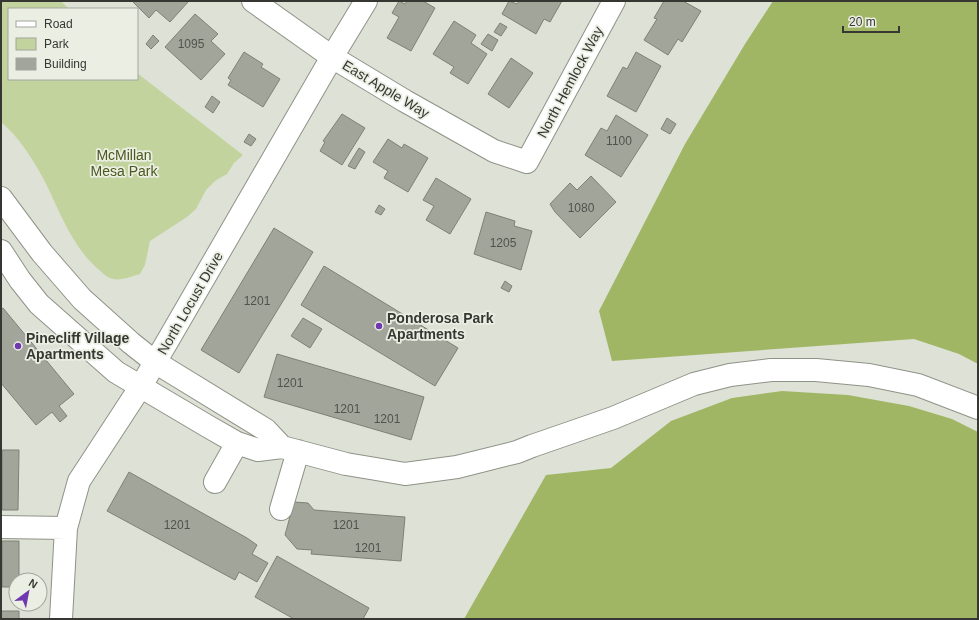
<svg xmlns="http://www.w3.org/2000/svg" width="979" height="620" viewBox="0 0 979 620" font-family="Helvetica,sans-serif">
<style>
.green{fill:#c3d39e}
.forest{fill:#a0b665}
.building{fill:#a2a59a;stroke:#7e8176}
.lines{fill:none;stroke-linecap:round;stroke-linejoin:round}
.minor-casing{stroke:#8f9287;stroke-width:24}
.minor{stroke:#fff;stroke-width:22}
.poi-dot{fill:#7038ae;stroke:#ebefe3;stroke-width:1.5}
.labels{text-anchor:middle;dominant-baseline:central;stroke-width:3.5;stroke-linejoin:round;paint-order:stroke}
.number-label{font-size:12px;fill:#51524d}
.street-label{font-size:14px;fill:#363733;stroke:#ebefe3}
.park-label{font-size:14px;fill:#4a581d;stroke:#ebefe3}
.poi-label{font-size:14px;font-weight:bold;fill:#363733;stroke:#ebefe3;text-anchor:start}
</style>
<rect width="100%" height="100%" fill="#dee2d6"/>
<!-- green -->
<path class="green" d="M 1,1 L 61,1 L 69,9 L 9,9 L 9,79 L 137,79 L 137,73 L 243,155 L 234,163 L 227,174 L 215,181 L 206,190 L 196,209 L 187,217 L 150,241 L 145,265 L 140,274 C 133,276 121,281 113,279 C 107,278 103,273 98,269 C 70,244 60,211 43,178 C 32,158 19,137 1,122 Z"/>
<!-- forest -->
<path class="forest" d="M 773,1 L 978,1 L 978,364 L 959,354 L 914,339 L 612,361 L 599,311 L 685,144 L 745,44 Z
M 782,391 L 848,395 L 909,406 L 952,419 L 978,432 L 978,619 L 464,619 L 546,475 L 611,468 L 671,421 L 732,398 Z"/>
<!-- building -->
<path class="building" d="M 132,1 L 187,1 L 188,2 L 170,22 L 156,10 L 149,18 Z
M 399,1 L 405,4 L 407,1 L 423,1 L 435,8 L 411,51 L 387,38 L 399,17 L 392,13 Z
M 509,1 L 517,4 L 519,1 L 562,1 L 550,22 L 544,19 L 536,34 L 502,14 Z
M 664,1 L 683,1 L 701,11 L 682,42 L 678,39 L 668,55 L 644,40 L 657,19 L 654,18 Z
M 195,14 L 218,34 L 211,41 L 225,54 L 201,80 L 165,47 Z
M 454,21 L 476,35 L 471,43 L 487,54 L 468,84 L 450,73 L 454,67 L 433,54 Z
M 500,23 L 507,27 L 501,36 L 494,32 Z
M 488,34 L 498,40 L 492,51 L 481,44 Z
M 153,35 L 159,41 L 151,49 L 146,44 Z
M 244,52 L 263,64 L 261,67 L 280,79 L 263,107 L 228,85 L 231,80 L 228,78 Z
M 636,52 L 661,66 L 636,112 L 607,96 L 623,67 L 627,69 Z
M 511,58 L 533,73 L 509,108 L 488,94 Z
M 212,96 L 220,102 L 213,113 L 205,107 Z
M 342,114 L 365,128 L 342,165 L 320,151 L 325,142 L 323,141 Z
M 616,115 L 648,135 L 621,177 L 585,155 L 601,128 L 607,131 Z
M 667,118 L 676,124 L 670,134 L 661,129 Z
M 249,134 L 256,139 L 251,146 L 244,142 Z
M 388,139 L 402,148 L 404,144 L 428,158 L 408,192 L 384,178 L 388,171 L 373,162 Z
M 359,148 L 365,152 L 355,169 L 348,166 Z
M 591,176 L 616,202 L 580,238 L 555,212 L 550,204 L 570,183 L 577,190 Z
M 436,178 L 471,199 L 450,234 L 426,220 L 434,206 L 423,200 Z
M 379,205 L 385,209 L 381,215 L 375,212 Z
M 486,212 L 515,221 L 514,226 L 532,231 L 521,270 L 474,254 Z
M 274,228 L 313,252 L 239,373 L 201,350 Z
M 324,266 L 458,348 L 435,386 L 301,305 Z
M 505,281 L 512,286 L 509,292 L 501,288 Z
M 3,308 L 74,394 L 59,406 L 67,416 L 60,422 L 52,412 L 36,425 L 1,383 L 1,309 Z
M 303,318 L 322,329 L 310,348 L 291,336 Z
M 277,354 L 424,397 L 411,440 L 264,397 Z
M 2,450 L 19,450 L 18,510 L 2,510 Z
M 129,472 L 247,538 L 257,545 L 252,554 L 268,563 L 257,582 L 239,572 L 235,580 L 107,511 Z
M 294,502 L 308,503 L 314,510 L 405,517 L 401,561 L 311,554 L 312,550 L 297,549 L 285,535 Z
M 2,541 L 19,541 L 19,580 L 16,580 L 16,587 L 2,587 Z
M 277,556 L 369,608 L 363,619 L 294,619 L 255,597 Z
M 1,611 L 19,611 L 19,619 L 1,619 Z"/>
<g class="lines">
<!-- minor casing -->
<g class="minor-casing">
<path id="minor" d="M 253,1 L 332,57 L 405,101 L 494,151 L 527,162 L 614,1
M 1,198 L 42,253 L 82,299 L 131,343 L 155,362 L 266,430 L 282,447
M 1,251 L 20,280 L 39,304 L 116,372 L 209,427 L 237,443 L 258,450 L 282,447 L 346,464 L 376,469 L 405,474 L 457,467 L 517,452 L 532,446 L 613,418 L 694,384 L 730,375 L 771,370 L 816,370 L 869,375 L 918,385 L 978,408
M 215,482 L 237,443
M 281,509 L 298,451
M 1,527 L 66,528
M 61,619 L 66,528 L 79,481 L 141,386 L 167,342 L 332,57 L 366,1"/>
</g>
<!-- minor -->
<use href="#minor" class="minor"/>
</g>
<!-- markers -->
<g class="poi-dot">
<circle cx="379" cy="326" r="4"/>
<circle cx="18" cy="346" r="4"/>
</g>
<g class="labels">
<!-- number labels -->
<g class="number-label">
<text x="191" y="44">1095</text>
<text x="619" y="141">1100</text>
<text x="581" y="208">1080</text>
<text x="503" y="243">1205</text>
<text x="257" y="301">1201</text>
<text x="290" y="383">1201</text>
<text x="347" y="409">1201</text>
<text x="387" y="419">1201</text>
<text x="177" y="525">1201</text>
<text x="346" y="525">1201</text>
<text x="368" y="548">1201</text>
</g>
<!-- street labels -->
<g class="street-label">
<text transform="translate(570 82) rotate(-62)">North Hemlock Way</text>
<text transform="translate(386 89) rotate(31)">East Apple Way</text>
<text transform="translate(190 303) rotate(-60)">North Locust Drive</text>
</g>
<!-- park labels -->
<g class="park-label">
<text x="124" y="155">McMillan<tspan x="124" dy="16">Mesa Park</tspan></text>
</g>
<!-- poi labels -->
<g class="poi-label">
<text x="387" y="318">Ponderosa Park<tspan x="387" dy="16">Apartments</tspan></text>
<text x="26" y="338">Pinecliff Village<tspan x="26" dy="16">Apartments</tspan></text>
</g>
</g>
<!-- border -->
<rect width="979" height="620" fill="none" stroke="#363733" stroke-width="4"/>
<!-- legend -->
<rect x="8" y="8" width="130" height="72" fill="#ebefe3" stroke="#a3a59d"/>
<rect x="16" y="21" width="20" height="6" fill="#ffffff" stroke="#a3a59d"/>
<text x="44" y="28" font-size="12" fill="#363733">Road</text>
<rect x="16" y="38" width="20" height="12" fill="#c3d39e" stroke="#a3a59d"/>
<text x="44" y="48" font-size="12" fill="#363733">Park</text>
<rect x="16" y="58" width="20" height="12" fill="#a2a59a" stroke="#a3a59d"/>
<text x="44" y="68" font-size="12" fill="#363733">Building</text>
<!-- north arrow -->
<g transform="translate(28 592) rotate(32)"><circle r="19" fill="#ebefe3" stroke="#a3a59d"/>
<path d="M0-3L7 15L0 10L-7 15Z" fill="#7038ae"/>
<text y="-6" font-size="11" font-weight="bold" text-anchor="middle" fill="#363733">N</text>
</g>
<!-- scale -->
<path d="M843 26v6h56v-6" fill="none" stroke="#363733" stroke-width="2"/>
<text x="849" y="26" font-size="12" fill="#363733" stroke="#ebefe3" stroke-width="3" paint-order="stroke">20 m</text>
</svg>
